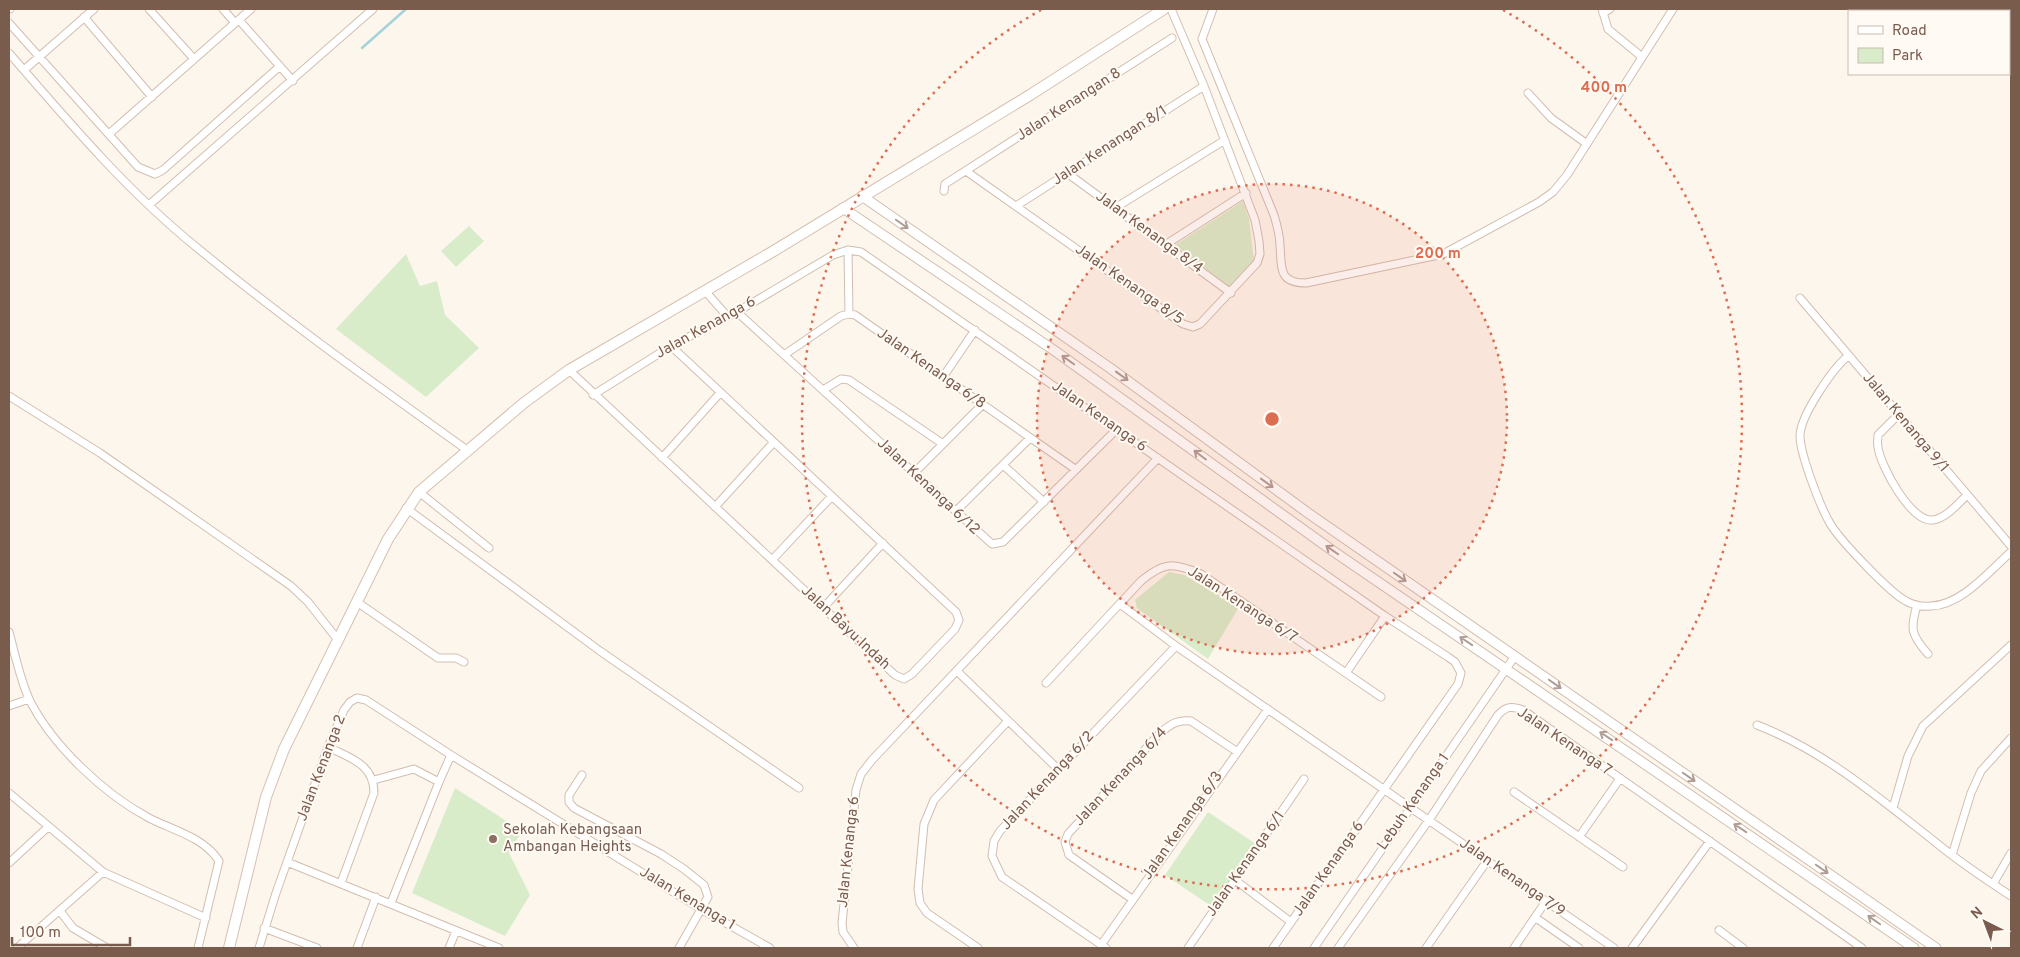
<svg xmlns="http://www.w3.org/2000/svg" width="2020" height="957" viewBox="0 0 2020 957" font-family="Overpass,sans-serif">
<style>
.green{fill:#d8ecc9}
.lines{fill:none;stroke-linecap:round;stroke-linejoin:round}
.stream{stroke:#a5d3da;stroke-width:2.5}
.minor-casing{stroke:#d1beb0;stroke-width:9}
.tertiary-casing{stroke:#d1beb0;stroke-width:11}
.secondary-casing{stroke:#d6c0b0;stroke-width:12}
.minor{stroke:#fff;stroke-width:7}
.tertiary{stroke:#fff;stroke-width:9}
.secondary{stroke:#fff;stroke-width:10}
.oneway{stroke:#af9d94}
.ring{fill:none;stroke:#dc6d51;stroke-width:2.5;stroke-dasharray:2.5 5}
.education-dot{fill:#8d6e63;stroke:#fffaf3;stroke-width:2}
.labels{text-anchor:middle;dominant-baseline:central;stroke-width:4;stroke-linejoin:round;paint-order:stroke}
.street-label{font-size:15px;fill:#7a5c4d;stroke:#fffaf3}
.education-label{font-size:15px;fill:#785e54;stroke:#fffaf3;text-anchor:start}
.centre{fill:#dc6d51;stroke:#fffaf3;stroke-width:2.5}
.ring-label{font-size:15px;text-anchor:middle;font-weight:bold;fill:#dc6d51;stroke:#fffaf3;stroke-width:4;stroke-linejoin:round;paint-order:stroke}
</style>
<rect width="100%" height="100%" fill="#fdf6ec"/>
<!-- green -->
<path class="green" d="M 1243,201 L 1249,219 L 1254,261 L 1230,287 L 1175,245 Z
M 469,226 L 484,241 L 456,267 L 441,251 Z
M 406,254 L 420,286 L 437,281 L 445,315 L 479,348 L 426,397 L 336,329 Z
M 1169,572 L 1184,575 L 1239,607 L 1208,659 L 1137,608 L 1135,600 Z
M 455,788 L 522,831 L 509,853 L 530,895 L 505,936 L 412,893 Z
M 1208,812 L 1256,844 L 1214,908 L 1165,875 Z"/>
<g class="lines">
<!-- stream -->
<path class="stream" d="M 362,48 L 406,9"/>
<!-- minor casing -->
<g class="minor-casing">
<path id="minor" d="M 9,9 L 10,9
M 149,9 L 194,59
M 223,9 L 235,23
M 1213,9 L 1202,39 L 1274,215 C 1277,225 1280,235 1280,246 C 1282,268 1278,283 1306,283 L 1443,254 L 1539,202 L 1553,192 L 1567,175 L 1673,9
M 1602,9 L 1608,29 L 1642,57
M 1603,13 L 1610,9
M 84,17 L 152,97
M 239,20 L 293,81
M 9,23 L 138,167 L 155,174 L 163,170 L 280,66
M 9,53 C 67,120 126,190 195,246 C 282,318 375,384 467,450
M 24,70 L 94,9
M 1528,93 L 1551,118 L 1587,144
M 109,134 L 251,9
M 966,171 L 1183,324 L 1193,327 L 1200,324 L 1257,263 L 1260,254 L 1259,241 L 1255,220 L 1204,86 L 1171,9
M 1067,173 L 1231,293
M 944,191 L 945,184 L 1172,38
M 149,205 L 373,9
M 1016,206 L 1204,86
M 1115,208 L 1225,140
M 1165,245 L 1246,193
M 848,250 L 849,314
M 706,292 L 728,317
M 1800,298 L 2011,546
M 737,312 L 992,544 L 1003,542 L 1117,429
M 784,355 L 841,316 L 849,314 L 855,315 L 1075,469
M 1848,356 C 1833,368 1800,416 1800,436 C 1800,454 1821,509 1831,525 C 1841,541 1890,593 1906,601 C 1913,605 1923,607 1931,606 C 1962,605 1989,571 2011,552
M 569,370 L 895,675 L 904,679 L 912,674 L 955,629 L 959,620 L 956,612 L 671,346
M 943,377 L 975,330
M 823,390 L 841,379 L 849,380 L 943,444
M 593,395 L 671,346 L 737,312 L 833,255 L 848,250 L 861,252 L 1385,616 L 1448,657 L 1455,662 L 1461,673 L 1458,684 L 1273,948
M 9,396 L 100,453 L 291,586 L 308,602 L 338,640
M 1898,415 L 1878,435 C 1878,439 1877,443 1878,447 C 1880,465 1911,523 1933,520 C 1946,518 1958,504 1967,495
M 662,458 L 720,393
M 1003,465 L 1044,502
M 915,472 L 982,405
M 419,492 L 489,548
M 715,507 L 774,442
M 406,508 L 600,651 L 799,788
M 956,511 L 1030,438
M 772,560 L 832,496
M 357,602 L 438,658 L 456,658 L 464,662
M 1120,604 L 1176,646 L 1614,948
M 1917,605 C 1910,629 1911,635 1928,654
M 823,608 L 883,543
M 9,632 C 15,654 20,680 30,701 C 53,746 104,794 149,818 C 172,830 204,837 219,861 L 198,948
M 958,672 L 1059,770
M 1346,673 L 1385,616
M 1046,683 L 1141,581 C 1164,562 1173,562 1201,574 L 1381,697
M 9,706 L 29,699
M 1757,725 C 1824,751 1878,797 1934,841 C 1958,861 1985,879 2011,896
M 328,747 C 350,758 374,764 374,793 L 341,883
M 582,775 L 569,795 L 569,802 L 574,808 L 661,854 L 684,869 L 704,885 L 708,897 L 679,948
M 374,780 L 414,769 L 439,782
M 1514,792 L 1623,867
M 9,793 L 103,872 L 206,918
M 1893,808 L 1908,756 L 1923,726 L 2011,645
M 1579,837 L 1619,780
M 1952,855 L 1971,793 L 1981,771 L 2011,738
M 287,862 L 499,948
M 9,863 L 48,827
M 1235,880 L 1291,922
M 1993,884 L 2011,853
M 1132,899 L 1069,855 L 1065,842 L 1068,834 L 1160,733 C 1170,725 1177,719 1191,721 L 1236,751
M 391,903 L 439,782 L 451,755
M 60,911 L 73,928 L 107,948
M 1536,918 L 1579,948
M 264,928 L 317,948
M 1719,930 L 1743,948
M 1101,945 L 1268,709
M 17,948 L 103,872
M 259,948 L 276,893 L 328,747 L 344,710 L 350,702 L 357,698 L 366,700 L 451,755 L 701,909 L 770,948
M 357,948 L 376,897
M 449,948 L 456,931
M 854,948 L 843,932 L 842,923 L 856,790 L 861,774 L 872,760 L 1158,458
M 978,948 L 927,913 L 920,903 L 918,889 L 924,824 L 934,800 L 1008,721
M 1106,948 L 1002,877 L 992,856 L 994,841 L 1000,831 L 1176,646
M 1188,948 L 1304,779
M 1314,948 L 1515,656
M 1338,948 L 1429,820 L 1498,715 C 1506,706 1512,706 1523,710 L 1862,948
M 1426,948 L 1487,861
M 1514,948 L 1546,901
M 1632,948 L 1710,841"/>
</g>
<!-- tertiary casing -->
<g class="tertiary-casing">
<path id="tertiary" d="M 862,196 L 1110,368 L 1308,513 L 1936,948
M 843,208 L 1055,351 L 1333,551 L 1914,948"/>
</g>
<!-- secondary casing -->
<g class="secondary-casing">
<path id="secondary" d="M 229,948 L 266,797 L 284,749 L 388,539 L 419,492 L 525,402 L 569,370 L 772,252 L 1030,95 L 1164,9"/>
</g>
<!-- minor -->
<use href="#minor" class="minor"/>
<!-- tertiary -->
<use href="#tertiary" class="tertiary"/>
<!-- secondary -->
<use href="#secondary" class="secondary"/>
</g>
<!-- one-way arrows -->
<defs><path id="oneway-shaft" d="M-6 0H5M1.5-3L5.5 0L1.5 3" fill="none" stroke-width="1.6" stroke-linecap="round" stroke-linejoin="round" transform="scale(1.25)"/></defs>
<g class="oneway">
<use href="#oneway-shaft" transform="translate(902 224) rotate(35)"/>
<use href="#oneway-shaft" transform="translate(1068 360) rotate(-145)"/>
<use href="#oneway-shaft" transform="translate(1122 376) rotate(36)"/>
<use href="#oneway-shaft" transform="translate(1200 455) rotate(-143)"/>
<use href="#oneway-shaft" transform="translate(1267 483) rotate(36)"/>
<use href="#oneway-shaft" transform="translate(1332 550) rotate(-145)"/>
<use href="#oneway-shaft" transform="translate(1400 577) rotate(35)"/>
<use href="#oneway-shaft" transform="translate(1466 641) rotate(-146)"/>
<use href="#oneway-shaft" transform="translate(1555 684) rotate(35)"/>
<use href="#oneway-shaft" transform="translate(1606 736) rotate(-146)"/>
<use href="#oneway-shaft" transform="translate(1689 777) rotate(35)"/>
<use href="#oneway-shaft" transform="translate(1740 828) rotate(-146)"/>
<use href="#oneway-shaft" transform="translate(1822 869) rotate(35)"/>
<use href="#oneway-shaft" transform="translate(1874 920) rotate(-145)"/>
</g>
<!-- distance rings -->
<circle cx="1272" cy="419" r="235" fill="#dc6d51" fill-opacity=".12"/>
<g class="ring">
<circle cx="1272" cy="419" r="235"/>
<path d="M1503 10A470 470 0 1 1 1041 10"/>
</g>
<!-- markers -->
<circle class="education-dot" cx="493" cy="839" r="5"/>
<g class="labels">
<!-- street labels -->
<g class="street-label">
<text transform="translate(1069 105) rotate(-33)">Jalan Kenangan 8</text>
<text transform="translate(1110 146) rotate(-33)">Jalan Kenangan 8/1</text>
<text transform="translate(1149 233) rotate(36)">Jalan Kenanga 8/4</text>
<text transform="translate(1129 285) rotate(35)">Jalan Kenanga 8/5</text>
<text transform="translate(706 328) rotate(-29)">Jalan Kenanga 6</text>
<text transform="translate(931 369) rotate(35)">Jalan Kenanga 6/8</text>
<text transform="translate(1099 417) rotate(35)">Jalan Kenanga 6</text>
<text transform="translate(1905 423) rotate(50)">Jalan Kenanga 9/1</text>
<text transform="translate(928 487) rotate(43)">Jalan Kenanga 6/12</text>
<text transform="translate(1242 605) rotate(33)">Jalan Kenanga 6/7</text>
<text transform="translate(845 628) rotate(43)">Jalan Bayu Indah</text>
<text transform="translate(1564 742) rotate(34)">Jalan Kenanga 7</text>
<text transform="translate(322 768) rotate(-69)">Jalan Kenanga 2</text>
<text transform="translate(1121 777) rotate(-47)">Jalan Kenanga 6/4</text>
<text transform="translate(1048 781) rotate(-47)">Jalan Kenanga 6/2</text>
<text transform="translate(1414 802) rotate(-55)">Lebuh Kenanga 1</text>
<text transform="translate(1183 826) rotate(-55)">Jalan Kenanga 6/3</text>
<text transform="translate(849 852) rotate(-84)">Jalan Kenanga 6</text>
<text transform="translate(1246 864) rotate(-55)">Jalan Kenanga 6/1</text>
<text transform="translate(1329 869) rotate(-55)">Jalan Kenanga 6</text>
<text transform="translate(1512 878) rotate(35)">Jalan Kenanga 7/9</text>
<text transform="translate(687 899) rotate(31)">Jalan Kenanga 1</text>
</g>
<!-- education labels -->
<g class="education-label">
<text x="503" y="830">Sekolah Kebangsaan<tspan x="503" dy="17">Ambangan Heights</tspan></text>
</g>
</g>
<circle cx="1272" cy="419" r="8" class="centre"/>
<g class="ring-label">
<text x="1604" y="92">400 m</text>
<text x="1438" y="258">200 m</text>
</g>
<!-- border -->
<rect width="2020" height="957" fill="none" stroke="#7a5c4d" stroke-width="20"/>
<!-- legend -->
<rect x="1848" y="10" width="162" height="65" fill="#fffaf3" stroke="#cabbb1"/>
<rect x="1858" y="26" width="25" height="8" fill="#ffffff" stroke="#cabbb1"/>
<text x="1892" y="35" font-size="15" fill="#7a5c4d">Road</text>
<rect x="1858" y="48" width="25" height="15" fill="#d8ecc9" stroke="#cabbb1"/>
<text x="1892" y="60" font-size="15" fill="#7a5c4d">Park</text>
<!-- north arrow -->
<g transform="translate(1985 922) rotate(318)" stroke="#fffaf3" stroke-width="4" paint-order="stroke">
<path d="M0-4L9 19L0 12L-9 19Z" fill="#7a5c4d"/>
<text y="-8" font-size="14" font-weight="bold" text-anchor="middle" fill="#7a5c4d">N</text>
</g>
<!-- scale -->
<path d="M12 937v8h118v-8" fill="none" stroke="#7a5c4d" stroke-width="2.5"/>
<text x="20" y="937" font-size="15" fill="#7a5c4d" stroke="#fffaf3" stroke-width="4" paint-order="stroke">100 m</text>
</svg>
